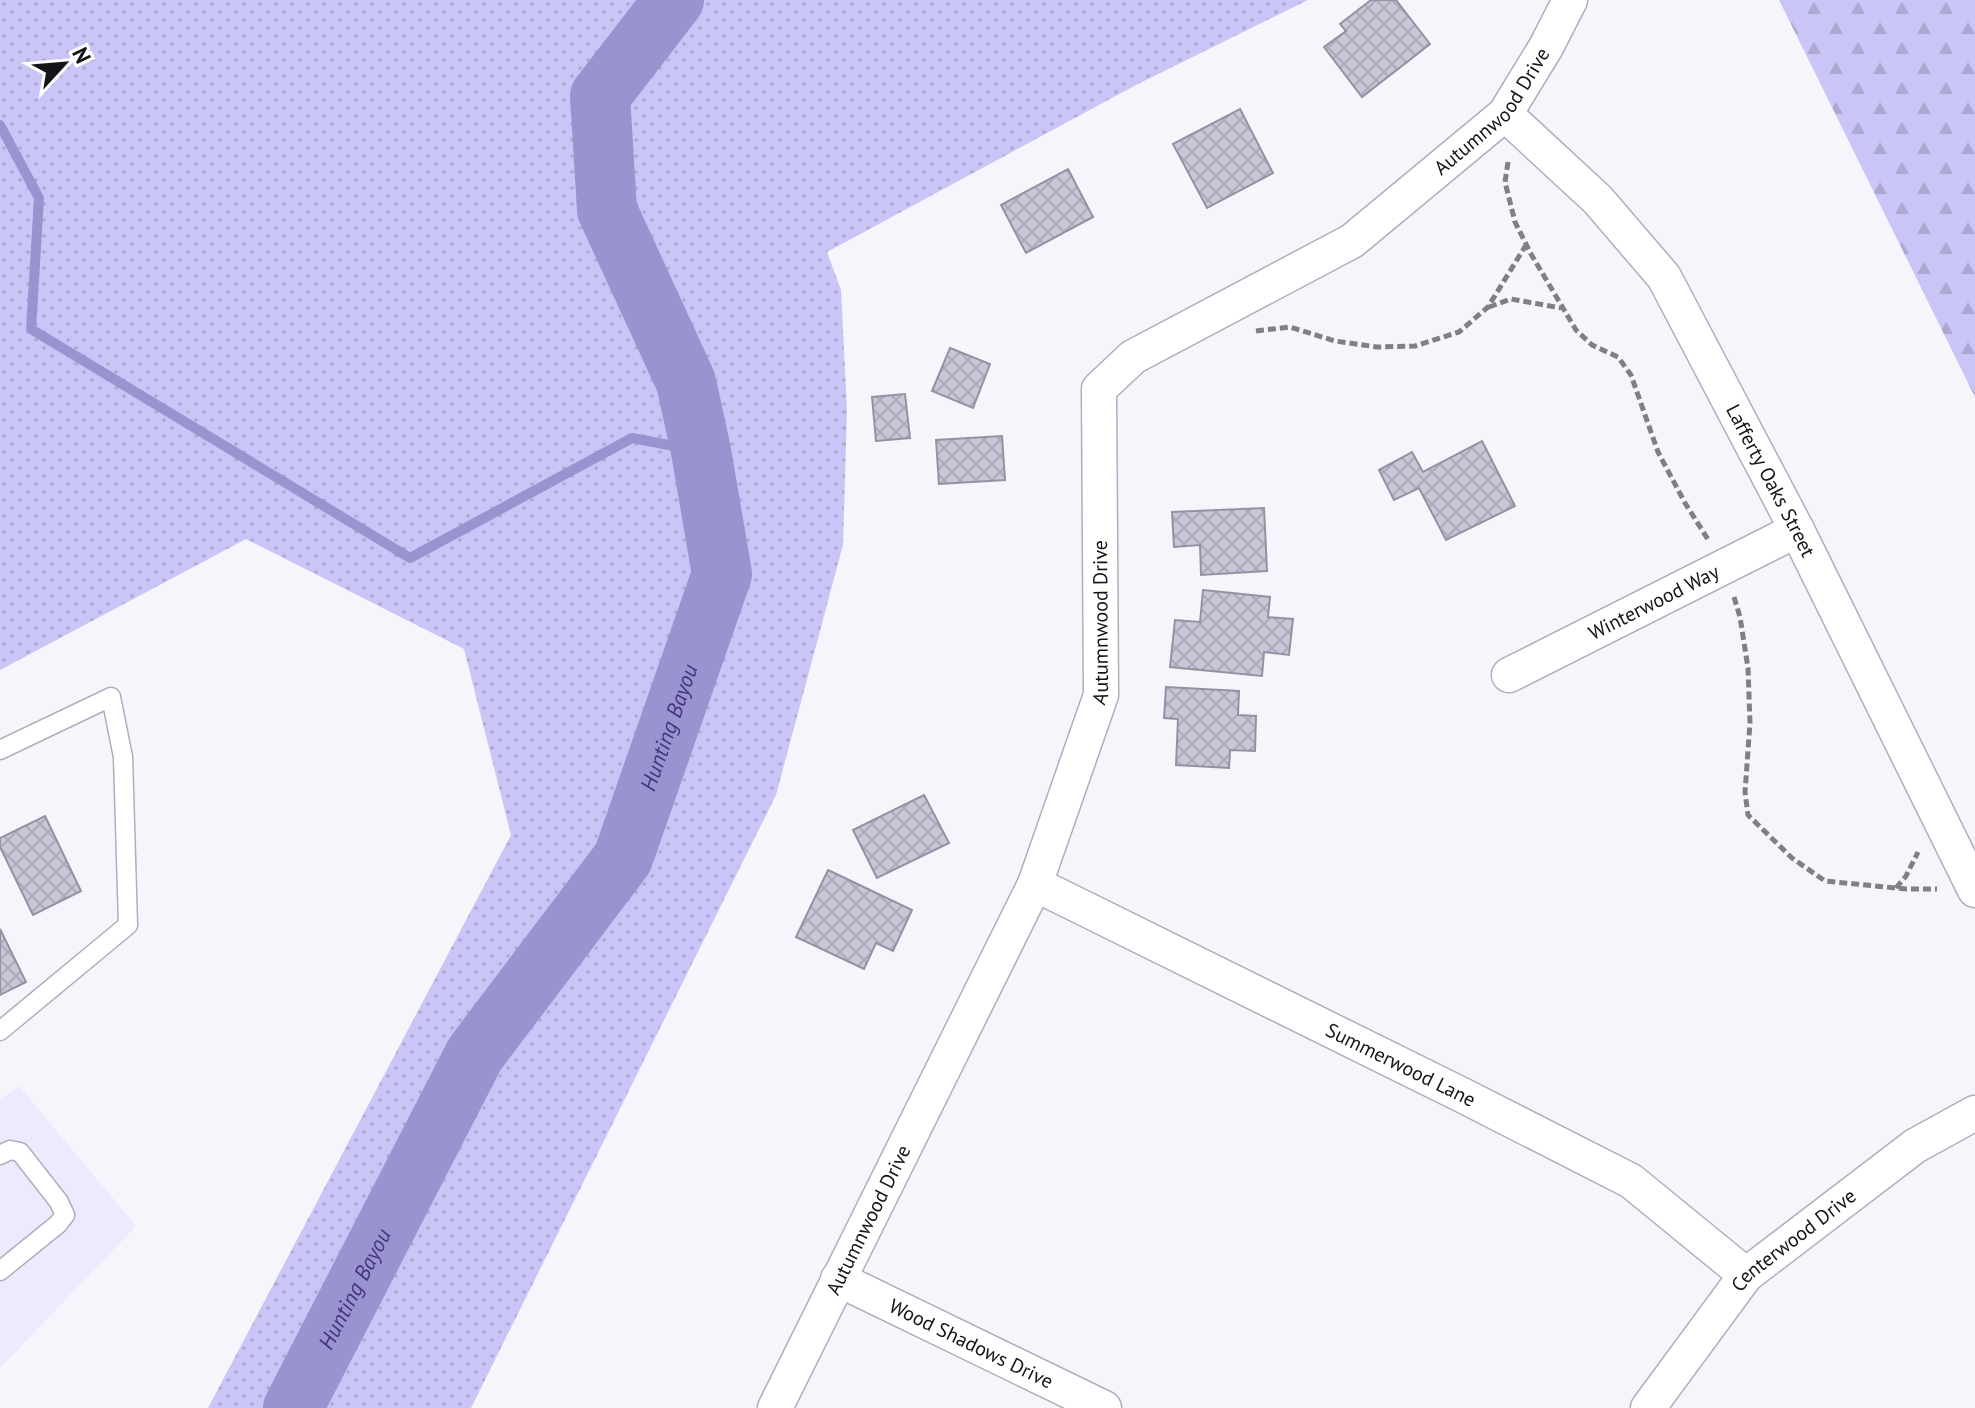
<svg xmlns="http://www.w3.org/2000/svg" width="1975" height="1408" viewBox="0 0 1975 1408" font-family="'PT Sans',sans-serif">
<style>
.built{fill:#ebeafe}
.grass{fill:url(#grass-dots)}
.forest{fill:url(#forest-firs)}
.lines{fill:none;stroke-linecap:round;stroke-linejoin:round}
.stream{stroke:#9993d0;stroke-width:10}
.river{stroke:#9993d0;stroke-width:60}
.building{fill:url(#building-cross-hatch);stroke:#9392a2;stroke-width:2}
.lane-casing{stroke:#afaebf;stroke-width:21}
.street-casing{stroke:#afaebf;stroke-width:37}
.path{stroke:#807f85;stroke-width:5;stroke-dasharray:8 4;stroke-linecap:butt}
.lane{stroke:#fff;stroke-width:18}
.street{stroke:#fff;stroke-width:34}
.labels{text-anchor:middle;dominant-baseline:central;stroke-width:8;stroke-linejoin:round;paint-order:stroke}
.street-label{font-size:20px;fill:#141419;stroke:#fff}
.water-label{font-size:22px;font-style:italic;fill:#43357e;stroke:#fff}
</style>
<defs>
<pattern id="grass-dots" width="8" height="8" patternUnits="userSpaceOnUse" patternTransform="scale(2)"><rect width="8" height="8" fill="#c9c5f6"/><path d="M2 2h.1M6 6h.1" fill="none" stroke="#aca8d2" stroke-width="1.8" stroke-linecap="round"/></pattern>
<pattern id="forest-firs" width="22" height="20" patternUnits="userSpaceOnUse" patternTransform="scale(2)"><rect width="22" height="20" fill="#c9c5f6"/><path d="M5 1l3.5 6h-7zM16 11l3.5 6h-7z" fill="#aca8d2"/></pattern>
<pattern id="building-cross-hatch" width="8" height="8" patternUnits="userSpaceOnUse" patternTransform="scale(2)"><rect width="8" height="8" fill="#c8c7d8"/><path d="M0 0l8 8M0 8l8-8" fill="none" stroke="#abaab9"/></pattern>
</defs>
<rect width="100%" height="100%" fill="#f6f5fc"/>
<!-- built -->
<path class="built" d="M 19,1086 L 136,1226 L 0,1368 L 0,1100 Z"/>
<!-- grass -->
<path class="grass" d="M 0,0 L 1308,0 L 1136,85 L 827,252 L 841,290 L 847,410 L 843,545 L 776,795 L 471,1408 L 208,1408 L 511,835 L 464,649 L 246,539 L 0,670 Z"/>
<!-- forest -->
<path class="forest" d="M 1779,0 L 1975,0 L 1975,397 Z"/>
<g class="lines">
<!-- stream -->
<path class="stream" d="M 0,125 L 39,198 L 31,329 L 410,558 L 632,438 L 701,451"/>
<!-- river -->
<path class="river" id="s1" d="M 293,1408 L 475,1054 L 623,858 L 722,574 L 701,451 L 686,382 L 607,210 L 600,96 L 674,0"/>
</g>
<!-- building -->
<path class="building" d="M 1371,0 L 1396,0 L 1430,44 L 1362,97 L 1324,47 L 1346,31 L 1340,24 Z
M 1240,109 L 1273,173 L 1207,208 L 1173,144 Z
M 1068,169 L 1093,217 L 1026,253 L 1001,205 Z
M 950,348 L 990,364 L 973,408 L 932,391 Z
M 905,394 L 910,438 L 876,441 L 872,397 Z
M 1002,436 L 1005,480 L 939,484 L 936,440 Z
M 1482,441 L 1515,506 L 1446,540 L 1419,488 L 1394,500 L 1379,470 L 1412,452 L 1423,472 Z
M 1264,508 L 1267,571 L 1201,575 L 1200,545 L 1174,547 L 1172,512 Z
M 1203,590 L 1270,597 L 1268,617 L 1293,619 L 1289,655 L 1264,652 L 1262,676 L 1170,667 L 1175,620 L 1200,622 Z
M 1166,687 L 1239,691 L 1238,715 L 1256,716 L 1255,751 L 1230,750 L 1229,768 L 1176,765 L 1178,719 L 1164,718 Z
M 924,795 L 949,843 L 877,878 L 853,830 Z
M 45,816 L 81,891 L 33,915 L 0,847 L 0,838 Z
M 828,870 L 912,910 L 893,951 L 876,943 L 864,969 L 796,937 Z
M 0,929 L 26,982 L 0,995 Z"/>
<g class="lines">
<!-- lane casing -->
<g class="lane-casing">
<path id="lane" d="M 0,750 L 111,697 L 123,757 L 128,925 L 0,1031
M 0,1155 L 10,1150 L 20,1152 L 59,1202 L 65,1215 L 58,1224 L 0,1271"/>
</g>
<!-- street casing -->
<g class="street-casing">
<g id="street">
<path id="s2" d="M 1505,114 L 1598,200 L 1664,277 L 1797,530 L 1975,890"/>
<path id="s3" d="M 1509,675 L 1797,530"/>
<path id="s4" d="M 1035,884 L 1464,1096 L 1631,1181 L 1746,1275"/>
<path id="s5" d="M 838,1279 L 1104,1408"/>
<path id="s6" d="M 775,1408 L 1035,884 L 1101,695 L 1099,389 L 1133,357 L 1352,241 L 1505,114 L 1546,47 L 1570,0"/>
<path id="s7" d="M 1648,1408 L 1746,1275 L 1915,1146 L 1975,1113"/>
</g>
</g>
<!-- path -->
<path class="path" d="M 1508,162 L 1505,182 L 1515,222 L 1531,254 L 1576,330 L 1592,345 L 1618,357 L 1631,375 L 1658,452 L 1685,503 L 1709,541
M 1489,307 L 1511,299 L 1561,308
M 1256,331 L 1290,327 L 1335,341 L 1377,347 L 1415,346 L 1459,332 L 1488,307 L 1526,245
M 1734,597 L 1740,617 L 1748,668 L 1750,723 L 1745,792 L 1748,815 L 1792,858 L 1825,881 L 1906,889 L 1937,889
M 1896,888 L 1906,876 L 1918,852"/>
<!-- lane -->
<use href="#lane" class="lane"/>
<!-- street -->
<use href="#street" class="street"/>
</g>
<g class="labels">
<!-- street labels -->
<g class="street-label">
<text stroke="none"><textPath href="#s6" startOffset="1578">Autumnwood Drive</textPath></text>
<text stroke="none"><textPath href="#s2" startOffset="458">Lafferty Oaks Street</textPath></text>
<text stroke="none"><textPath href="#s3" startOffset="162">Winterwood Way</textPath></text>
<text stroke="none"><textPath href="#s6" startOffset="858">Autumnwood Drive</textPath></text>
<text stroke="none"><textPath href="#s4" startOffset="408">Summerwood Lane</textPath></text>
<text stroke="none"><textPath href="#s6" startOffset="210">Autumnwood Drive</textPath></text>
<text stroke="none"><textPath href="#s7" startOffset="224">Centerwood Drive</textPath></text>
<text stroke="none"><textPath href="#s5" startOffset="148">Wood Shadows Drive</textPath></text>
</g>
<!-- water labels -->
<g class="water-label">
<text stroke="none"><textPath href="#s1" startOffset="782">Hunting Bayou</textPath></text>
<text stroke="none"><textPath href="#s1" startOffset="134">Hunting Bayou</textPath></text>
</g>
</g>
<!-- north arrow -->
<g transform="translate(64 64) rotate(64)" stroke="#ffffff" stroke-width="6" paint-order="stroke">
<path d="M0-6L14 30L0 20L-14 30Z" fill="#141419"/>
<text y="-12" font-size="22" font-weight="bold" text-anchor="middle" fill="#141419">N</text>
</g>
</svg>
